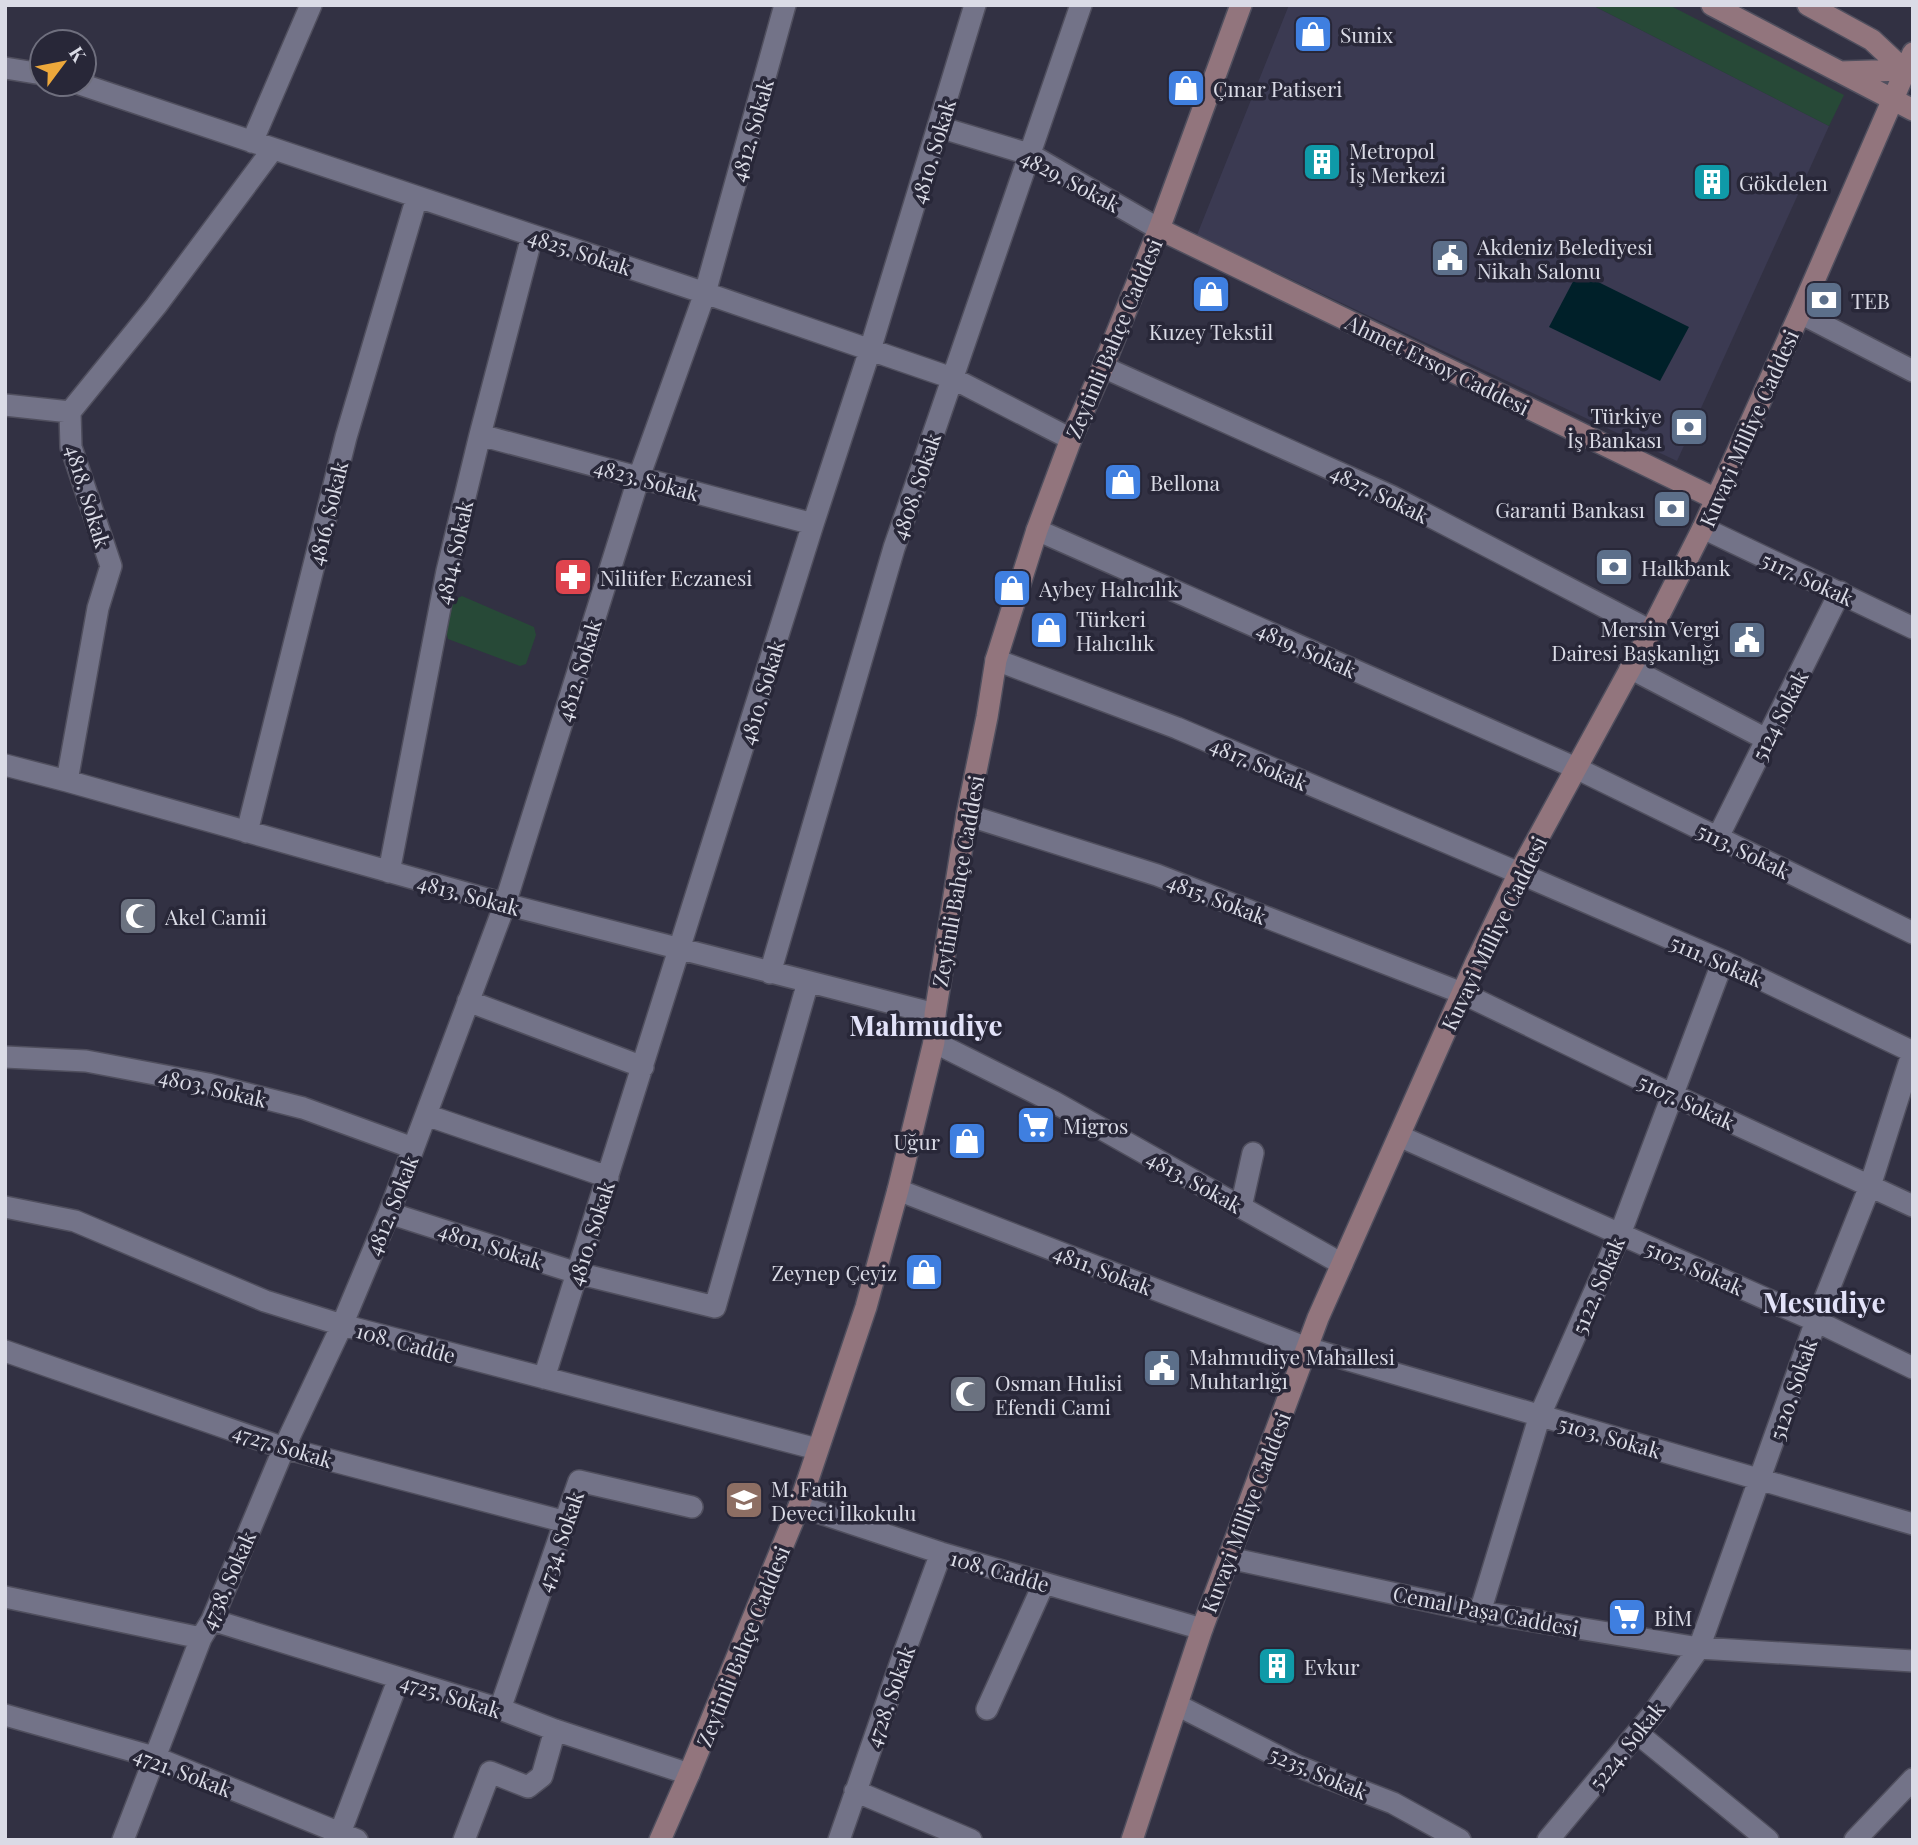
<svg xmlns="http://www.w3.org/2000/svg" width="1918" height="1845" viewBox="0 0 1918 1845" font-family="'Playfair Display',serif">
<style>
.built{fill:#3b3a52}
.green{fill:#274937}
.water{fill:#002029}
.lines{fill:none;stroke-linecap:round;stroke-linejoin:round}
.street-casing{stroke:#504f5e;stroke-width:24}
.secondary-casing{stroke:#504f5e;stroke-width:24}
.street{stroke:#737388;stroke-width:21}
.secondary{stroke:#92757d;stroke-width:21}
.labels{text-anchor:middle;dominant-baseline:central;stroke-width:7;stroke-linejoin:round;paint-order:stroke}
.poi-label{font-size:21px;fill:#dadbe6;stroke:#282738;text-anchor:start}
.street-label{font-size:21px;fill:#dadbe6;stroke:#282738}
.district-label{font-size:28px;font-weight:bold;fill:#e2e2f9;stroke:#282738}
</style>
<rect width="100%" height="100%" fill="#323143"/>
<!-- built -->
<path class="built" d="M 1289,5 L 1592,5 L 1829,126 L 1677,461 L 1197,235 Z"/>
<!-- green -->
<path class="green" d="M 1592,5 L 1669,5 L 1844,95 L 1829,126 Z
M 462,596 L 534,627 L 536,635 L 526,664 L 520,666 L 448,639 L 446,630 L 454,600 Z"/>
<!-- water -->
<path class="water" d="M 1578,272 L 1689,327 L 1660,381 L 1549,327 Z"/>
<g class="lines">
<!-- street casing -->
<g class="street-casing">
<path id="street" d="M 5,68 L 42,74
M 80,84 L 705,293 L 952,378 L 1071,439
M 939,127 L 1029,154 L 1159,229
M 252,142 L 311,5
M 1800,313 L 1913,371
M 1103,367 L 1391,496 L 1651,631
M 5,405 L 70,412
M 480,435 L 813,524
M 1703,528 L 1913,628
M 1037,530 L 1576,768 L 1913,933
M 996,660 L 1177,728 L 1519,873 L 1723,961 L 1913,1052
M 1630,668 L 1766,739
M 5,765 L 67,781 L 505,904 L 935,1014
M 67,781 L 98,608 L 111,566 L 71,447 L 70,412 L 156,306 L 273,149
M 967,815 L 1157,875 L 1462,993 L 1673,1095 L 1913,1206
M 247,832 L 346,437 L 417,197
M 1718,837 L 1840,592
M 389,872 L 447,571 L 480,435 L 532,236
M 770,973 L 894,548 L 1081,5
M 468,1001 L 643,1067
M 934,1042 L 1054,1102 L 1342,1264
M 5,1057 L 86,1061 L 208,1084 L 303,1108 L 413,1148
M 426,1115 L 608,1177
M 1399,1136 L 1816,1321 L 1913,1368
M 898,1190 L 1307,1348 L 1913,1524
M 5,1207 L 75,1221 L 265,1301 L 342,1325 L 817,1449
M 1241,1207 L 1253,1153
M 389,1213 L 577,1273 L 715,1307 L 808,982
M 5,1351 L 284,1448 L 566,1522
M 544,1378 L 813,524 L 870,350 L 975,5
M 799,1506 L 941,1553 L 1202,1629
M 1229,1558 L 1480,1612 L 1699,1648 L 1913,1661
M 5,1597 L 201,1638
M 1480,1612 L 1540,1415 L 1620,1234 L 1723,961
M 212,1620 L 500,1709 L 555,1730 L 689,1774
M 1177,1705 L 1297,1766 L 1393,1803 L 1460,1840
M 500,1709 L 579,1481 L 692,1507
M 987,1709 L 1044,1583
M 5,1715 L 154,1757 L 357,1840
M 1637,1733 L 1768,1840
M 855,1791 L 971,1840
M 340,1833 L 399,1678
M 123,1840 L 201,1638 L 212,1620 L 284,1448 L 342,1325 L 389,1213 L 505,904 L 639,477 L 705,293 L 785,5
M 464,1840 L 490,1772 L 528,1787 L 542,1776 L 555,1730
M 839,1840 L 903,1656 L 941,1553
M 1548,1840 L 1652,1715 L 1699,1648 L 1816,1321 L 1870,1186 L 1913,1051
M 1855,1840 L 1913,1779"/>
</g>
<!-- secondary casing -->
<g class="secondary-casing">
<path id="secondary" d="M 1712,5 L 1840,72 L 1904,70
M 1808,5 L 1872,40 L 1904,70 L 1910,73
M 1842,73 L 1913,110
M 1159,229 L 1716,499
M 660,1840 L 689,1774 L 799,1506 L 866,1307 L 898,1190 L 934,1042 L 935,1014 L 967,815 L 987,717 L 996,660 L 1037,530 L 1071,439 L 1103,367 L 1159,229 L 1241,5
M 1132,1840 L 1202,1629 L 1318,1318 L 1476,962 L 1519,873 L 1651,631 L 1703,528 L 1800,313 L 1913,53"/>
</g>
<!-- street -->
<use href="#street" class="street"/>
<!-- secondary -->
<use href="#secondary" class="secondary"/>
</g>
<!-- icons -->
<defs>
<g id="shop-square" transform="scale(2.0125)"><rect x="-9" y="-9" width="18" height="18" rx="4" fill="#3f7fe0" stroke="#282738"/><path d="M-5-2.5h2.3a2.7 3.5 0 0 1 5.4 0H5L5.5 6h-11ZM-1.5-2.5h3a1.5 2.3 0 0 0-3 0Z" fill="#fff"/></g>
<g id="building-square" transform="scale(2.0125)"><rect x="-9" y="-9" width="18" height="18" rx="4" fill="#0f9aa8" stroke="#282738"/><path d="M-4-6H4V6H1V3H-1V6H-4ZM-2.5-4.3h1.7v1.8h-1.7ZM.8-4.3h1.7v1.8H.8ZM-2.5-1h1.7V.8h-1.7ZM.8-1h1.7V.8H.8Z" fill="#fff"/></g>
<g id="civic-square" transform="scale(2.0125)"><rect x="-9" y="-9" width="18" height="18" rx="4" fill="#5c6f8a" stroke="#282738"/><path d="M-.6-6.5H3V-4.5H.6V-3L4-1V1h2V6H-6V1h2V-1L-.6-3ZM-1.2 2.5V6h2.4V2.5Z" fill="#fff"/></g>
<g id="bank-square" transform="scale(2.0125)"><rect x="-9" y="-9" width="18" height="18" rx="4" fill="#5c6f8a" stroke="#282738"/><path d="M-6-4H6V4H-6ZM0-2.3a2.3 2.3 0 1 0 0 4.6a2.3 2.3 0 1 0 0-4.6Z" fill="#fff"/></g>
<g id="pharmacy-square" transform="scale(2.0125)"><rect x="-9" y="-9" width="18" height="18" rx="4" fill="#e0444e" stroke="#282738"/><path d="M-2-6h4v4h4v4h-4v4h-4v-4h-4v-4h4Z" fill="#fff"/></g>
<g id="mosque-square" transform="scale(2.0125)"><rect x="-9" y="-9" width="18" height="18" rx="4" fill="#6b7280" stroke="#282738"/><path d="M3.5-4.9A6 6 0 1 0 3.5 4.9A5 5 0 1 1 3.5-4.9Z" fill="#fff"/></g>
<g id="supermarket-square" transform="scale(2.0125)"><rect x="-9" y="-9" width="18" height="18" rx="4" fill="#3f7fe0" stroke="#282738"/><path d="M-6-5.5h2.5l.6 2H6L4.5 2H-2.5L-4.4-4H-6ZM-1.5 3.2a1.3 1.3 0 1 0 .1 0ZM3 3.2a1.3 1.3 0 1 0 .1 0Z" fill="#fff"/></g>
<g id="school-square" transform="scale(2.0125)"><rect x="-9" y="-9" width="18" height="18" rx="4" fill="#8d6e63" stroke="#282738"/><path d="M0-5L7-2L0 1L-7-2ZM-4 1L0 2.5L4 1V4Q0 6-4 4Z" fill="#fff"/></g>
</defs>
<g fill-rule="evenodd">
<use href="#shop-square" x="1313" y="34"/>
<use href="#shop-square" x="1186" y="88"/>
<use href="#building-square" x="1322" y="162"/>
<use href="#building-square" x="1712" y="182"/>
<use href="#civic-square" x="1450" y="258"/>
<use href="#shop-square" x="1211" y="294"/>
<use href="#bank-square" x="1824" y="300"/>
<use href="#bank-square" x="1689" y="427"/>
<use href="#shop-square" x="1123" y="482"/>
<use href="#bank-square" x="1672" y="509"/>
<use href="#bank-square" x="1614" y="567"/>
<use href="#pharmacy-square" x="573" y="577"/>
<use href="#shop-square" x="1012" y="588"/>
<use href="#shop-square" x="1049" y="630"/>
<use href="#civic-square" x="1747" y="640"/>
<use href="#mosque-square" x="138" y="916"/>
<use href="#supermarket-square" x="1036" y="1125"/>
<use href="#shop-square" x="967" y="1141"/>
<use href="#shop-square" x="924" y="1272"/>
<use href="#civic-square" x="1162" y="1368"/>
<use href="#mosque-square" x="968" y="1394"/>
<use href="#school-square" x="744" y="1500"/>
<use href="#supermarket-square" x="1627" y="1617"/>
<use href="#building-square" x="1277" y="1666"/>
</g>
<g class="labels">
<!-- poi labels -->
<g class="poi-label">
<text x="1340" y="34">Sunix</text>
<text x="1213" y="88">Çınar Patiseri</text>
<text x="1349" y="150">Metropol<tspan x="1349" dy="24">İş Merkezi</tspan></text>
<text x="1739" y="182">Gökdelen</text>
<text x="1477" y="246">Akdeniz Belediyesi<tspan x="1477" dy="24">Nikah Salonu</tspan></text>
<text x="1851" y="300">TEB</text>
<text x="1211" y="331" text-anchor="middle">Kuzey Tekstil</text>
<text x="1662" y="415" text-anchor="end">Türkiye<tspan x="1662" dy="24">İş Bankası</tspan></text>
<text x="1150" y="482">Bellona</text>
<text x="1645" y="509" text-anchor="end">Garanti Bankası</text>
<text x="1641" y="567">Halkbank</text>
<text x="600" y="577">Nilüfer Eczanesi</text>
<text x="1039" y="588">Aybey Halıcılık</text>
<text x="1076" y="618">Türkeri<tspan x="1076" dy="24">Halıcılık</tspan></text>
<text x="1720" y="628" text-anchor="end">Mersin Vergi<tspan x="1720" dy="24">Dairesi Başkanlığı</tspan></text>
<text x="165" y="916">Akel Camii</text>
<text x="1063" y="1125">Migros</text>
<text x="940" y="1141" text-anchor="end">Uğur</text>
<text x="897" y="1272" text-anchor="end">Zeynep Çeyiz</text>
<text x="1189" y="1356">Mahmudiye Mahallesi<tspan x="1189" dy="24">Muhtarlığı</tspan></text>
<text x="995" y="1382">Osman Hulisi<tspan x="995" dy="24">Efendi Cami</tspan></text>
<text x="771" y="1488">M. Fatih<tspan x="771" dy="24">Deveci İlkokulu</tspan></text>
<text x="1654" y="1617">BİM</text>
<text x="1304" y="1666">Evkur</text>
</g>
<!-- street labels -->
<g class="street-label">
<text transform="translate(751 130) rotate(-74)">4812. Sokak</text>
<text transform="translate(932 151) rotate(-73)">4810. Sokak</text>
<text transform="translate(1071 180) rotate(28)">4829. Sokak</text>
<text transform="translate(580 251) rotate(18)">4825. Sokak</text>
<text transform="translate(1113 338) rotate(-67)">Zeytinli Bahçe Caddesi</text>
<text transform="translate(1438 364) rotate(26)">Ahmet Ersoy Caddesi</text>
<text transform="translate(1748 428) rotate(-66)">Kuvayi Milliye Caddesi</text>
<text transform="translate(647 479) rotate(15)">4823. Sokak</text>
<text transform="translate(915 486) rotate(-71)">4808. Sokak</text>
<text transform="translate(1380 493) rotate(26)">4827. Sokak</text>
<text transform="translate(89 496) rotate(73)">4818. Sokak</text>
<text transform="translate(327 513) rotate(-76)">4816. Sokak</text>
<text transform="translate(453 552) rotate(-77)">4814. Sokak</text>
<text transform="translate(1808 578) rotate(25)">5117. Sokak</text>
<text transform="translate(1307 649) rotate(24)">4819. Sokak</text>
<text transform="translate(578 670) rotate(-73)">4812. Sokak</text>
<text transform="translate(761 692) rotate(-73)">4810. Sokak</text>
<text transform="translate(1779 715) rotate(-63)">5124 Sokak</text>
<text transform="translate(1259 763) rotate(23)">4817. Sokak</text>
<text transform="translate(1744 850) rotate(26)">5113. Sokak</text>
<text transform="translate(957 881) rotate(-80)">Zeytinli Bahçe Caddesi</text>
<text transform="translate(469 894) rotate(15)">4813. Sokak</text>
<text transform="translate(1217 898) rotate(21)">4815. Sokak</text>
<text transform="translate(1493 933) rotate(-64)">Kuvayi Milliye Caddesi</text>
<text transform="translate(1717 960) rotate(24)">5111. Sokak</text>
<text transform="translate(213 1087) rotate(13)">4803. Sokak</text>
<text transform="translate(1687 1101) rotate(25)">5107. Sokak</text>
<text transform="translate(1195 1181) rotate(29)">4813. Sokak</text>
<text transform="translate(391 1205) rotate(-68)">4812. Sokak</text>
<text transform="translate(590 1233) rotate(-72)">4810. Sokak</text>
<text transform="translate(491 1245) rotate(18)">4801. Sokak</text>
<text transform="translate(1695 1267) rotate(24)">5105. Sokak</text>
<text transform="translate(1103 1269) rotate(21)">4811. Sokak</text>
<text transform="translate(1597 1285) rotate(-67)">5122. Sokak</text>
<text transform="translate(406 1342) rotate(15)">108. Cadde</text>
<text transform="translate(1792 1389) rotate(-71)">5120. Sokak</text>
<text transform="translate(1610 1436) rotate(16)">5103. Sokak</text>
<text transform="translate(283 1445) rotate(17)">4727. Sokak</text>
<text transform="translate(1245 1512) rotate(-69)">Kuvayi Milliye Caddesi</text>
<text transform="translate(559 1541) rotate(-71)">4734. Sokak</text>
<text transform="translate(1000 1570) rotate(16)">108. Cadde</text>
<text transform="translate(227 1580) rotate(-66)">4738. Sokak</text>
<text transform="translate(1486 1610) rotate(11)">Cemal Paşa Caddesi</text>
<text transform="translate(742 1646) rotate(-68)">Zeytinli Bahçe Caddesi</text>
<text transform="translate(451 1695) rotate(17)">4725. Sokak</text>
<text transform="translate(889 1696) rotate(-70)">4728. Sokak</text>
<text transform="translate(1626 1745) rotate(-51)">5224. Sokak</text>
<text transform="translate(183 1771) rotate(21)">4721. Sokak</text>
<text transform="translate(1319 1772) rotate(23)">5235. Sokak</text>
</g>
<!-- district labels -->
<g class="district-label">
<text x="926" y="1024">Mahmudiye</text>
<text x="1824" y="1301">Mesudiye</text>
</g>
</g>
<!-- border -->
<rect width="1918" height="1845" fill="none" stroke="#dadbe6" stroke-width="14"/>
<!-- north arrow -->
<g transform="translate(63 63) rotate(58)"><circle r="33" fill="#282738" stroke="#6f6f7e" stroke-width="2"/>
<path d="M0-5L12 26L0 18L-12 26Z" fill="#eda83b"/>
<text y="-10" font-size="19" font-weight="bold" text-anchor="middle" fill="#dadbe6">K</text>
</g>
</svg>
